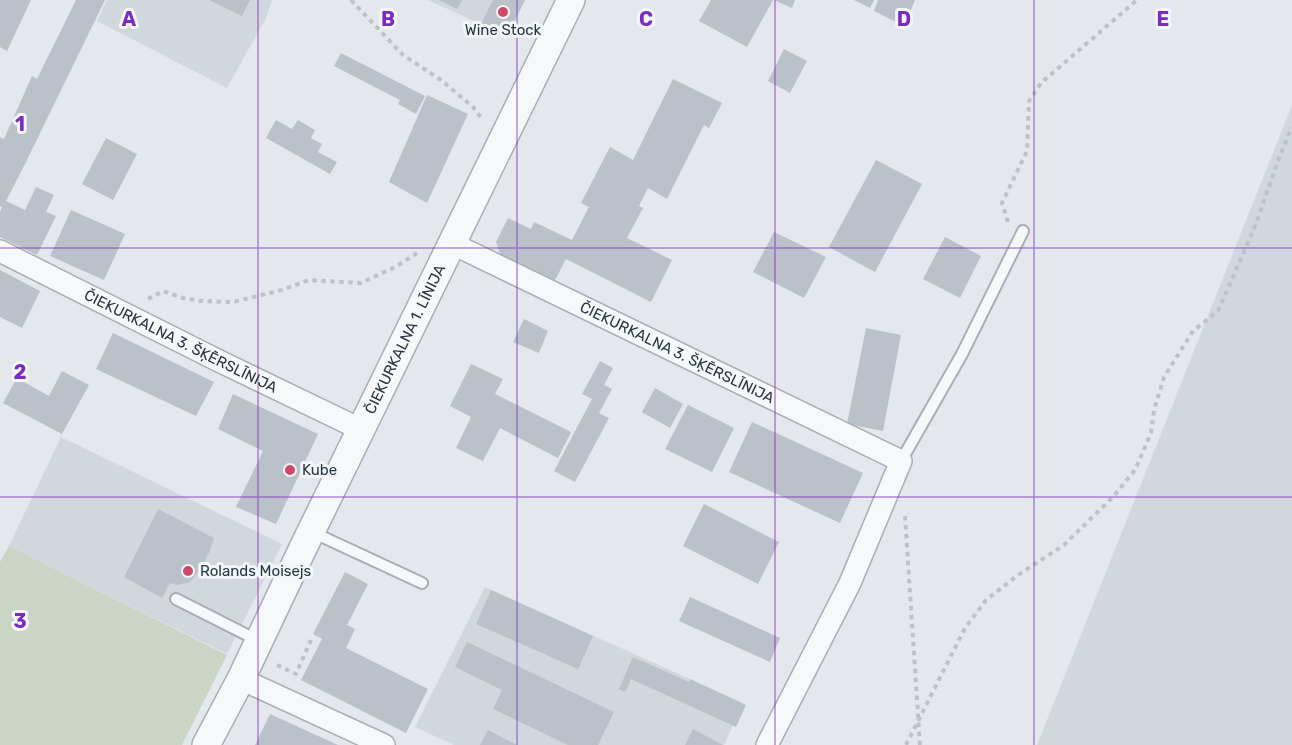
<svg xmlns="http://www.w3.org/2000/svg" width="1292" height="745" viewBox="0 0 1292 745" font-family="Rubik,sans-serif">
<style>
.built{fill:#d2d6dd}
.green{fill:#cad5c5}
.building{fill:#bbc1c9}
.lines{fill:none;stroke-linecap:round;stroke-linejoin:round}
.service-casing{stroke:#a9aeb6;stroke-width:14}
.minor-casing{stroke:#a9aeb6;stroke-width:24}
.tertiary-casing{stroke:#a9aeb6;stroke-width:30}
.path{stroke:#bdc2c6;stroke-width:4;stroke-dasharray:4.5 4.5;stroke-linecap:butt}
.service{stroke:#f6f8f9;stroke-width:10}
.minor{stroke:#f6f8f9;stroke-width:21}
.tertiary{stroke:#f6f8f9;stroke-width:27}
.grid{fill:none;stroke:#7b2cbf;stroke-width:1.5;stroke-opacity:0.55}
.poi-dot{fill:#ce4b67;stroke:#f3f6f8;stroke-width:2}
.labels{text-anchor:middle;dominant-baseline:central;stroke-width:6;stroke-linejoin:round;paint-order:stroke}
.poi-label{font-size:15px;fill:#2b3644;stroke:#f3f6f8;text-anchor:start}
.street-label{font-size:15px;fill:#2b3644;stroke:#f3f6f8}
.grid-label{font-size:20px;text-anchor:middle;font-weight:bold;fill:#7b2cbf;stroke:#f3f6f8;stroke-width:6;stroke-linejoin:round;paint-order:stroke}
</style>
<rect width="100%" height="100%" fill="#e4e7eb"/>
<!-- built -->
<path class="built" d="M 107,0 L 272,0 L 266,18 L 227,88 L 97,21 Z
M 428,0 L 525,0 L 507,36 Z
M 1292,105 L 1292,745 L 1037,745 Z
M 61,437 L 282,544 L 227,654 L 9,546 Z
M 485,587 L 743,703 L 724,745 L 454,745 L 415,727 Z"/>
<!-- green -->
<path class="green" d="M 9,546 L 227,655 L 182,745 L 0,745 L 0,562 Z"/>
<!-- building -->
<path class="building" d="M 0,0 L 31,0 L 7,51 L 0,47 Z
M 76,0 L 105,0 L 25,164 L 6,201 L 25,210 L 36,187 L 54,195 L 46,212 L 56,216 L 37,255 L 0,237 L 0,212 L 2,207 L 0,206 L 0,137 L 4,139 L 32,76 L 37,79 Z
M 209,0 L 250,0 L 242,16 Z
M 439,0 L 462,0 L 457,9 Z
M 493,0 L 525,0 L 507,36 L 481,24 Z
M 711,0 L 773,0 L 747,47 L 699,21 Z
M 774,0 L 795,0 L 792,8 Z
M 854,0 L 874,0 L 870,8 Z
M 878,0 L 915,0 L 904,26 L 874,11 Z
M 784,49 L 807,61 L 790,93 L 768,81 Z
M 341,53 L 425,96 L 416,114 L 398,104 L 400,100 L 334,66 Z
M 673,79 L 722,103 L 709,128 L 704,125 L 667,199 L 648,188 L 639,206 L 643,208 L 627,238 L 672,260 L 651,302 L 566,259 L 555,280 L 500,254 L 496,242 L 508,218 L 531,229 L 534,222 L 572,240 L 589,207 L 581,203 L 610,147 L 633,160 Z
M 427,95 L 468,114 L 427,203 L 389,182 Z
M 276,120 L 292,129 L 298,120 L 315,130 L 311,138 L 322,144 L 318,152 L 337,162 L 330,174 L 266,138 Z
M 106,138 L 137,154 L 113,200 L 82,184 Z
M 876,160 L 922,184 L 875,272 L 829,247 Z
M 71,210 L 125,234 L 104,280 L 50,256 Z
M 774,232 L 826,257 L 804,298 L 753,272 Z
M 945,237 L 981,256 L 960,298 L 923,279 Z
M 0,270 L 40,291 L 22,328 L 0,317 Z
M 524,319 L 548,331 L 539,353 L 513,342 Z
M 866,328 L 901,335 L 883,431 L 847,424 Z
M 113,333 L 214,382 L 196,416 L 96,369 Z
M 600,361 L 613,368 L 604,385 L 612,389 L 599,413 L 609,418 L 575,482 L 554,471 L 592,399 L 582,394 Z
M 471,364 L 503,379 L 495,394 L 571,432 L 558,458 L 500,428 L 483,461 L 456,448 L 471,417 L 450,406 Z
M 62,371 L 89,385 L 62,434 L 3,403 L 17,378 L 49,396 Z
M 655,388 L 683,404 L 670,428 L 642,412 Z
M 233,394 L 318,434 L 276,524 L 236,507 L 263,451 L 218,429 Z
M 688,405 L 734,428 L 712,472 L 665,449 Z
M 752,422 L 863,473 L 840,523 L 729,472 Z
M 704,504 L 779,542 L 758,584 L 683,546 Z
M 158,509 L 214,538 L 210,551 L 201,568 L 190,582 L 177,585 L 170,583 L 162,598 L 124,577 Z
M 345,572 L 368,584 L 347,625 L 355,629 L 346,648 L 428,689 L 406,733 L 301,680 L 322,639 L 313,634 Z
M 491,590 L 593,636 L 578,669 L 476,624 Z
M 690,597 L 780,638 L 770,662 L 679,621 Z
M 467,642 L 614,712 L 598,745 L 568,745 L 493,709 L 502,690 L 455,667 Z
M 633,657 L 689,682 L 690,679 L 746,705 L 736,727 L 631,679 L 625,692 L 619,689 Z
M 270,714 L 338,745 L 255,745 Z
M 693,729 L 723,745 L 685,745 Z
M 488,730 L 517,745 L 480,745 Z"/>
<g class="lines">
<!-- service casing -->
<g class="service-casing">
<path id="service" d="M 901,461 L 962,354 L 1023,231
M 312,532 L 422,583
M 176,599 L 259,641"/>
</g>
<!-- minor casing -->
<g class="minor-casing">
<g id="minor">
<path id="s1" d="M 453,244 L 901,461 L 850,583 L 767,745"/>
<path id="s2" d="M 0,251 L 217,360 L 362,430"/>
<path d="M 241,679 L 384,745"/>
</g>
</g>
<!-- tertiary casing -->
<g class="tertiary-casing">
<g id="tertiary">
<path id="s3" d="M 206,745 L 241,679 L 303,548 L 571,0"/>
</g>
</g>
<!-- path -->
<path class="path" d="M 351,0 L 403,55 L 441,80 L 473,107 L 483,120
M 1008,222 L 1002,203 L 1027,151 L 1029,101 L 1041,83 L 1137,0
M 148,299 L 163,291 L 183,298 L 201,301 L 233,302 L 282,290 L 309,280 L 361,283 L 397,266 L 417,253
M 905,516 L 920,745
M 277,665 L 296,674 L 311,640
M 906,745 L 965,628 L 986,600 L 1018,575 L 1064,545 L 1113,497 L 1135,470 L 1151,433 L 1154,410 L 1164,377 L 1193,331 L 1218,311 L 1254,229 L 1279,158 L 1292,127"/>
<!-- service -->
<use href="#service" class="service"/>
<!-- minor -->
<use href="#minor" class="minor"/>
<!-- tertiary -->
<use href="#tertiary" class="tertiary"/>
</g>
<!-- grid -->
<path class="grid" d="M 258,0 L 258,745M 517,0 L 517,745M 775,0 L 775,745M 1034,0 L 1034,745M 0,248 L 1292,248M 0,497 L 1292,497"/>
<!-- markers -->
<g class="poi-dot">
<circle cx="503" cy="12" r="6"/>
<circle cx="290" cy="470" r="6"/>
<circle cx="188" cy="571" r="6"/>
</g>
<g class="labels">
<!-- poi labels -->
<g class="poi-label">
<text x="503" y="30" text-anchor="middle">Wine Stock</text>
<text x="302" y="470">Kube</text>
<text x="200" y="571">Rolands Moisejs</text>
</g>
<!-- street labels -->
<g class="street-label">
<text stroke="none"><textPath href="#s3" startOffset="452">ČIEKURKALNA 1. LĪNIJA</textPath></text>
<text stroke="none"><textPath href="#s2" startOffset="202">ČIEKURKALNA 3. ŠĶĒRSLĪNIJA</textPath></text>
<text stroke="none"><textPath href="#s1" startOffset="249">ČIEKURKALNA 3. ŠĶĒRSLĪNIJA</textPath></text>
</g>
</g>
<g class="grid-label">
<text x="129" y="26">A</text>
<text x="388" y="26">B</text>
<text x="646" y="26">C</text>
<text x="904" y="26">D</text>
<text x="1163" y="26">E</text>
<text x="20" y="131">1</text>
<text x="20" y="379">2</text>
<text x="20" y="628">3</text>
</g>
</svg>
